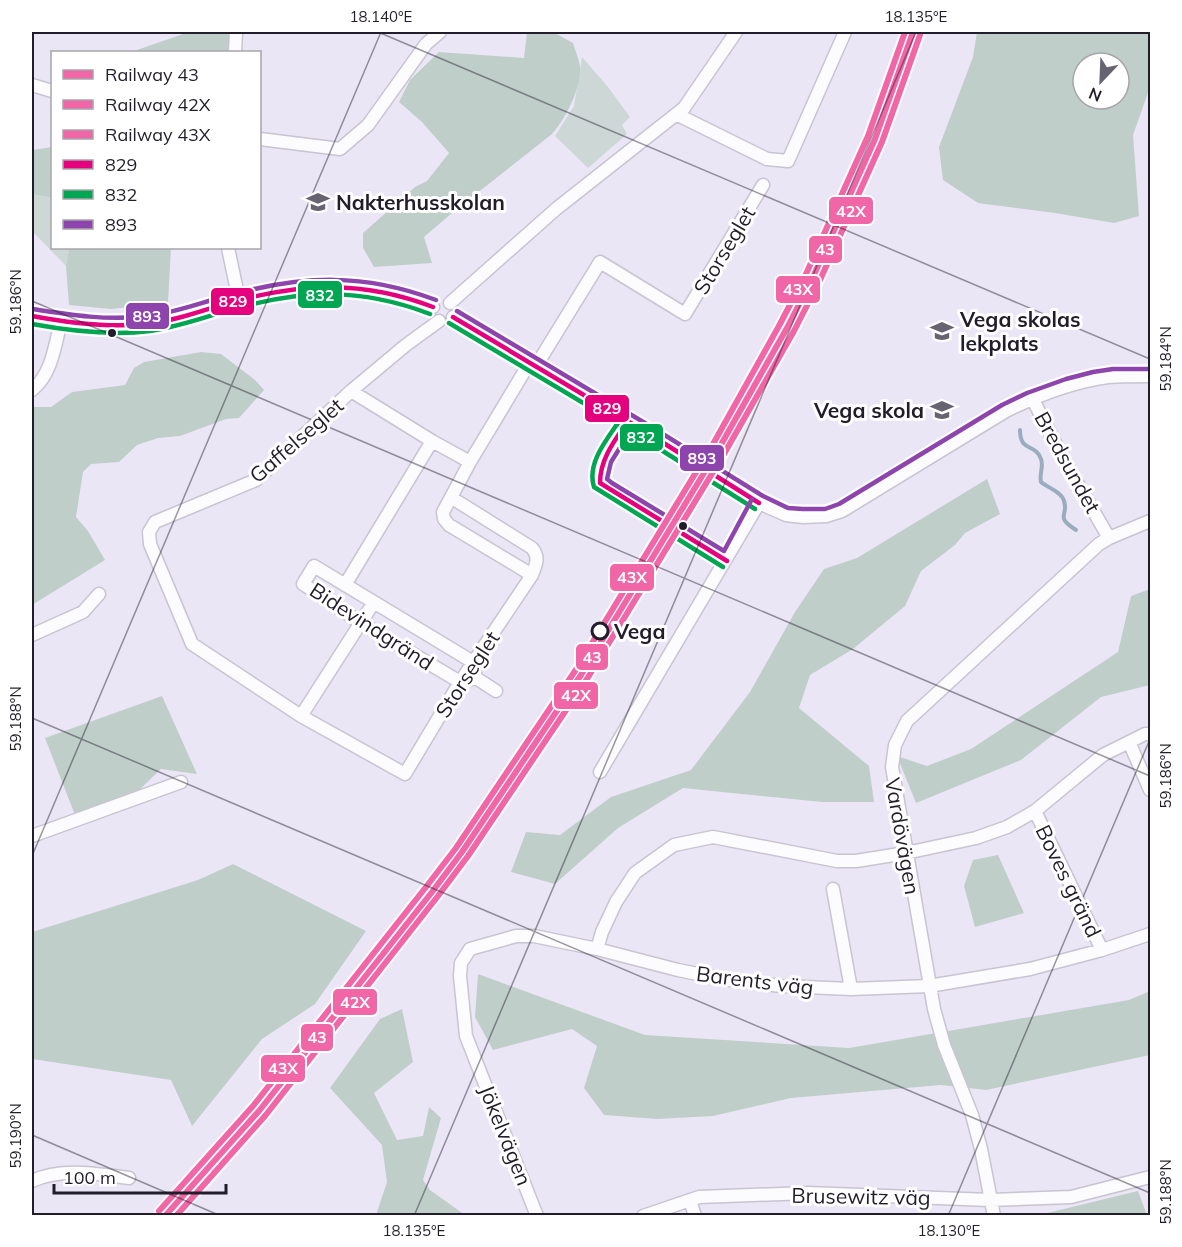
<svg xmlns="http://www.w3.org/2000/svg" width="1182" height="1247" viewBox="0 0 1182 1247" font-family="Mulish,sans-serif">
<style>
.green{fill:#cdd7d6}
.forest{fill:#c0ceca;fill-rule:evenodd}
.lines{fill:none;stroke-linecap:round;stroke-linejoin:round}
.stream{stroke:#99adbe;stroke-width:4}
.minor-casing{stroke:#c8c4d1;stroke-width:15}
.minor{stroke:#fcfbfe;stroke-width:12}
.bus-1-casing{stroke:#fff;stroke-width:9}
.bus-2-casing{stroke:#fff;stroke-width:9}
.bus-3-casing{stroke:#fff;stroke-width:9}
.bus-1{stroke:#e5007d;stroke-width:4.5}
.bus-2{stroke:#00a651;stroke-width:4.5}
.bus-3{stroke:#8e44ad;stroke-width:4.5}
.rail-1-casing{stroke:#fff;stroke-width:10}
.rail-2-casing{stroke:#fff;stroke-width:10}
.rail-3-casing{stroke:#fff;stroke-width:10}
.rail-1{stroke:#f166a7;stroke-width:6}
.rail-2{stroke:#f166a7;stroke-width:6}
.rail-3{stroke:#f166a7;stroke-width:6}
.ticks{fill:none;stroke:#221d2a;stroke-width:1.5;stroke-opacity:0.45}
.bus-dot{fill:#221d2a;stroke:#fff;stroke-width:2}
.stop-dot{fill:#fff;stroke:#221d2a;stroke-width:3}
.labels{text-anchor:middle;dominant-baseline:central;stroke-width:6;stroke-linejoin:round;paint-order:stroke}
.poi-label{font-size:21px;font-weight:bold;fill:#221d2a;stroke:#fff;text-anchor:start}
.street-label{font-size:21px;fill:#221d2a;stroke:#fff}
.stop-label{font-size:21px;font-weight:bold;fill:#221d2a;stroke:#fff;text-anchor:start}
.line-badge{stroke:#fff;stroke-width:2}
.badge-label{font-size:16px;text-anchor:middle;font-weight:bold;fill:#fff}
.neatline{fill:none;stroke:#221d2a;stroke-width:2}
.ticks-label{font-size:15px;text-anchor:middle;fill:#221d2a}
</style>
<rect width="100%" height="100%" fill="#ebe6f6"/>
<!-- green -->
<path class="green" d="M 582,57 L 608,87 L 630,117 L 622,125 L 627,134 L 588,168 L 555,136 L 574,106 Z
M 32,194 L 52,198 L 52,248 L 69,248 L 66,266 L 32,231 Z"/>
<!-- forest -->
<path class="forest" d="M 189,32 L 233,32 L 230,52 L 131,52 Z
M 527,32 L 553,32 L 573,43 C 575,50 579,59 580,66 C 581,89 566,118 552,134 L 452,213 L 424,237 L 432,263 L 374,267 L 363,248 L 363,233 L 415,187 L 427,181 L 449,153 L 422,122 L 399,102 L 410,80 L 439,52 L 524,58 Z
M 977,32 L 1150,32 L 1150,87 L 1133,135 L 1139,216 L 1114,223 L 1055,213 L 978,203 L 943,180 L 939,147 L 973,57 ZM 1083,63 L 1119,63 L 1119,99 L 1083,99 Z
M 52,147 L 52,198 L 32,194 L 32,150 Z
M 69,248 L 171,248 L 168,303 L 111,309 L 69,305 L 66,266 Z
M 201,352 L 221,354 L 255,380 L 264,390 L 239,418 L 226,419 L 180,436 L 158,438 L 137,445 L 119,462 L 91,464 L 83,472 L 76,517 L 88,531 L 105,560 L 32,605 L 32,407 L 51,407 L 72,392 L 125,385 L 134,368 L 144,362 Z
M 987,479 L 1000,514 L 965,533 L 955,545 L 921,571 L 905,606 L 853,649 L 810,675 L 799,708 L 869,766 L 874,802 L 822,802 L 683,788 L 618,828 L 555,884 L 511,872 L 526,832 L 560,835 L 611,797 L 691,770 L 750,692 L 795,612 L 824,569 L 857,558 Z
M 1150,589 L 1150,685 L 1101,697 L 1021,760 L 916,803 L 897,756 L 927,766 L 971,749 L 1118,652 L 1131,596 Z
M 162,696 L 197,774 L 161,769 L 137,792 L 75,815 L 45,738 Z
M 998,855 L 1024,913 L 975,927 L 964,886 L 973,860 Z
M 233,864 L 366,931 L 315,1004 L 262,1039 L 192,1126 L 171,1080 L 32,1059 L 32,932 L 198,880 Z
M 478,974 L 645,1035 L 849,1048 L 1129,1000 L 1150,991 L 1150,1055 L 986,1090 L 941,1085 L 791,1098 L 713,1116 L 657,1119 L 604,1115 L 584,1088 L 597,1046 L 572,1029 L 493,1050 L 475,1017 Z
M 402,1009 L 413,1062 L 374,1093 L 397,1140 L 423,1136 L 429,1107 L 441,1118 L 423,1180 L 430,1190 L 465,1215 L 376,1215 L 387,1182 L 382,1145 L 330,1088 L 380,1019 Z
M 1138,1191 L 1147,1215 L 1039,1215 Z"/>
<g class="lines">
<!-- stream -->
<path class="stream" d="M 1020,430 C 1020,453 1036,443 1041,459 C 1044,466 1039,474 1041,482 C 1048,488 1062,492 1064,501 C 1069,516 1054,516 1076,530"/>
<!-- minor casing -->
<g class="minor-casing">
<path id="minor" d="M 235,52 L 236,32
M 32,85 L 52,91
M 676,114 L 767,159 L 788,161 L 845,32
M 260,139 L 340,149 L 368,125 L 426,44 L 440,32
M 228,248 L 239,300
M 450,303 L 556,209 L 684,108 L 736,32
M 32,316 C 69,323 107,328 146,324 C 178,320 207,308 239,300 C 260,295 299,287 320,286 C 357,286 399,293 433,307
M 453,317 L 646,432 L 759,503 L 786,515 L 803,517 L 826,516 L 842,511 L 1006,411 C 1038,395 1072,382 1108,377 C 1122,376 1137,376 1150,376
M 439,321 L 406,345 L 351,391 L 256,480 L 155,522 L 149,532 L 150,544 L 192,644 L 301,716 L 405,774 L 460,682 L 532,575 C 536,564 540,558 532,548 L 452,498
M 530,362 L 470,462 L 443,512 L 444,519 L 449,525 L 532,575
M 536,366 L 600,262 L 685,314 L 763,185
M 32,390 C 52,374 55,345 61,321
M 351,391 L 432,441 L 470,462
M 1032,398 L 1064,460 L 1109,538 L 1150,521
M 345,585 L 432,441
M 32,635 L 83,612 L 99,594
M 476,678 L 473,662 L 314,566 L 303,584 L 361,623 L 460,682 L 476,678 L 496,691
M 301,716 L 374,602
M 1129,742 L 1150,790
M 600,772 L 759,503
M 1035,811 L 1102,950
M 32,836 L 181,782
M 833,889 L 851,989
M 597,949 L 602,932 L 616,902 L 635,873 L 674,845 L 713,837 L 837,861 L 856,861 L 906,853 L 976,838 L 1007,827 L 1035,811 L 1103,755 L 1145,734 L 1150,734
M 32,1181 C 61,1167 98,1174 129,1178
M 690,1200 L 695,1216
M 537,1216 L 466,1036 L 460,976 L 461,963 L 470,949 L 516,936 L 534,936 L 597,949 L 678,970 L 723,979 L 781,986 L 851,989 L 929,986 L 1030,969 L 1102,950 L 1150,934
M 643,1216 L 699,1197 L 808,1193 L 990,1200 L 1071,1197 L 1150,1177
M 994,1216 L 981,1149 L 972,1115 L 944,1045 L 934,1009 L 892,767 L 895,745 L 907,721 L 1099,544 L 1109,538"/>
</g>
<!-- minor -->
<use href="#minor" class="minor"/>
<!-- bus-1 casing -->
<g class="bus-1-casing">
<path id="bus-1" d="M 32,316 C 69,323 108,328 146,324 C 175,321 203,310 231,302 C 303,283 362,280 433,307
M 453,317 L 646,432 L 759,503
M 628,421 C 615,440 600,459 600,483 L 727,561"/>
</g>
<!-- bus-2 casing -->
<g class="bus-2-casing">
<path id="bus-2" d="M 449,323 L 642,438 L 755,509
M 32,324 C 70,331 110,336 150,331 C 177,327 203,318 229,310 C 301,290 360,287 430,314
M 622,417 C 609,437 586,462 594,487 L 723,567"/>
</g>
<!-- bus-3 casing -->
<g class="bus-3-casing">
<path id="bus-3" d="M 33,309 C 70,315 109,321 147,316 C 175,313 202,302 230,295 C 304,275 364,273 436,300
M 457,311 L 650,426 L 763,496 L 788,508 L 803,509 L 825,509 L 839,504 L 1002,405 L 1027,393 L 1066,379 L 1093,372 L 1113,369 L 1150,369
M 634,425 L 611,462 L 607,479 L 612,483 L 724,551 L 752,499"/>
</g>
<!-- bus-1 -->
<use href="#bus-1" class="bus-1"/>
<!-- bus-2 -->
<use href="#bus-2" class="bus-2"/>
<!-- bus-3 -->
<use href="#bus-3" class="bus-3"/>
<!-- rail-1 casing -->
<g class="rail-1-casing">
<path id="rail-1" d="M 165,1216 L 259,1111 L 432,892 L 462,852 L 581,675 L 718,450 L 787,328 L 813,277 L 875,139 L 913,32"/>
</g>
<!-- rail-2 casing -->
<g class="rail-2-casing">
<path id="rail-2" d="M 176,1216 L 265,1116 L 438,896 L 468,856 L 587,679 L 724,454 L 794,331 L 820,280 L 882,142 L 920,35"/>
</g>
<!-- rail-3 casing -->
<g class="rail-3-casing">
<path id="rail-3" d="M 159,1211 L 253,1106 L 426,887 L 456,848 L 575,671 L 712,446 L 780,324 L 806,274 L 868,136 L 905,32"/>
</g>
<!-- rail-1 -->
<use href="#rail-1" class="rail-1"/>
<!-- rail-2 -->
<use href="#rail-2" class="rail-2"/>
<!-- rail-3 -->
<use href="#rail-3" class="rail-3"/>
</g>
<!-- ticks -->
<path class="ticks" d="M 378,32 L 1150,359M 32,301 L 1150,776M 32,718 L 1150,1193M 32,856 L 381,32M 32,1135 L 221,1216M 414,1216 L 916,32M 948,1216 L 1150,739"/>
<!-- icons -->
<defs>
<g id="school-bare" transform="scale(1.8)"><path d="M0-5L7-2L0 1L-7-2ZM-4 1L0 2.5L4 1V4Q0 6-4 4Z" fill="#686371" stroke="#fff" stroke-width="2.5" paint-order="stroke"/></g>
</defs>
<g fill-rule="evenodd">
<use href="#school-bare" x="318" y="202"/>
<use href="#school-bare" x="942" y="331"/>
<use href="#school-bare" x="942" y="410"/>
</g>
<!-- markers -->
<g class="bus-dot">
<circle cx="112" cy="333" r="5"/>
<circle cx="683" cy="526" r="5"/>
</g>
<circle class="stop-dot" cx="600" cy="631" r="8"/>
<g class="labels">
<!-- poi labels -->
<g class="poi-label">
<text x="336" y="202">Nakterhusskolan</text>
<text x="960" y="319">Vega skolas<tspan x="960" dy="24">lekplats</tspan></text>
<text x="924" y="410" text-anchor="end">Vega skola</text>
</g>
<!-- street labels -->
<g class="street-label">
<text transform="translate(724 250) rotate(-59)">Storseglet</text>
<text transform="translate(296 440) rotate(-41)">Gaffelseglet</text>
<text transform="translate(1068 462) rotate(61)">Bredsundet</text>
<text transform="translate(372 626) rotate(33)">Bidevindgränd</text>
<text transform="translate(467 674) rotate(-57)">Storseglet</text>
<text transform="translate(903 836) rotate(80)">Vardövägen</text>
<text transform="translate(1069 881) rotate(64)">Boves gränd</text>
<text transform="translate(755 980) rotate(7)">Barents väg</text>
<text transform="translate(506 1135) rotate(68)">Jökelvägen</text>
<text transform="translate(861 1196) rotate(1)">Brusewitz väg</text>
</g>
<!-- stop labels -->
<g class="stop-label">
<text x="614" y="631">Vega</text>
</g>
</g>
<g class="line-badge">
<rect x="828" y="196" width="46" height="29" rx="6" fill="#f166a7"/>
<rect x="808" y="235" width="35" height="29" rx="6" fill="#f166a7"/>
<rect x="775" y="275" width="46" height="29" rx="6" fill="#f166a7"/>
<rect x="297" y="280" width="46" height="29" rx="6" fill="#00a651"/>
<rect x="210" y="287" width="45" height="29" rx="6" fill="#e5007d"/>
<rect x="125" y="302" width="45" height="28" rx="6" fill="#8e44ad"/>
<rect x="584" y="394" width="46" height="29" rx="6" fill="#e5007d"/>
<rect x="619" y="423" width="45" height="29" rx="6" fill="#00a651"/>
<rect x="679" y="444" width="46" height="28" rx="6" fill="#8e44ad"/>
<rect x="609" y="563" width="46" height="29" rx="6" fill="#f166a7"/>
<rect x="575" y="643" width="34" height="28" rx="6" fill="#f166a7"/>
<rect x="553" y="681" width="46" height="29" rx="6" fill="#f166a7"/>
<rect x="332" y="988" width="46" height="28" rx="6" fill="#f166a7"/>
<rect x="300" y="1023" width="34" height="29" rx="6" fill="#f166a7"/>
<rect x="260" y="1054" width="46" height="29" rx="6" fill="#f166a7"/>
</g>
<g class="badge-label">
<text x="851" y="217">42X</text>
<text x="825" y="255">43</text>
<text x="798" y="295">43X</text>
<text x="320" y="301">832</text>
<text x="233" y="307">829</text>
<text x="147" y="322">893</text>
<text x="607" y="414">829</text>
<text x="641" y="443">832</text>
<text x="702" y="464">893</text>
<text x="632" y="583">43X</text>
<text x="592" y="663">43</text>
<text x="576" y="701">42X</text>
<text x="355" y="1008">42X</text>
<text x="317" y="1043">43</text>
<text x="283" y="1074">43X</text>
</g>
<!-- border -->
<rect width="1182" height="1247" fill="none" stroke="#ffffff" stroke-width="66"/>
<!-- legend -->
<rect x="51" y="51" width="210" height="198" fill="#ffffff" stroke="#a7a5aa" stroke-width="1.5"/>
<rect x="63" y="70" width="30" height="9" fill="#f166a7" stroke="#a7a5aa" stroke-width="1.5"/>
<text x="105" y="81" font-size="18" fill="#221d2a">Railway 43</text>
<rect x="63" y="100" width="30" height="9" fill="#f166a7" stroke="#a7a5aa" stroke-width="1.5"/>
<text x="105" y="111" font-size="18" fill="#221d2a">Railway 42X</text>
<rect x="63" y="130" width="30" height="9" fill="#f166a7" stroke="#a7a5aa" stroke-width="1.5"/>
<text x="105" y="141" font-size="18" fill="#221d2a">Railway 43X</text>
<rect x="63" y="160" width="30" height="9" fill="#e5007d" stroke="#a7a5aa" stroke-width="1.5"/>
<text x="105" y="171" font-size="18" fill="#221d2a">829</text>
<rect x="63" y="190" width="30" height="9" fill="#00a651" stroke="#a7a5aa" stroke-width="1.5"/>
<text x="105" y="201" font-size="18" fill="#221d2a">832</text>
<rect x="63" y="220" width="30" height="9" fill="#8e44ad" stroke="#a7a5aa" stroke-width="1.5"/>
<text x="105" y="231" font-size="18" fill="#221d2a">893</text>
<!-- north arrow -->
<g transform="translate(1101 81) rotate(203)"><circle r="28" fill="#ffffff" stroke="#a7a5aa" stroke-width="1.5"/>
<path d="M0-4.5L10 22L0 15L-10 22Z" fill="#686371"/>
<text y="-9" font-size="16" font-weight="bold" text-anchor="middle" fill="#221d2a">N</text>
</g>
<!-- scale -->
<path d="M54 1184v9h172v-9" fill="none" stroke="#221d2a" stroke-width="3"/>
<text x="63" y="1184" font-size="18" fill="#221d2a" stroke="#ffffff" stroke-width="4.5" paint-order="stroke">100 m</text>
<rect x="33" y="33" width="1116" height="1181" class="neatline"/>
<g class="ticks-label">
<text x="381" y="22">18.140°E</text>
<text x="916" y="22">18.135°E</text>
<text transform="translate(16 302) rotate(-90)" y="5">59.186°N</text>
<text transform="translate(1166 359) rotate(-90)" y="5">59.184°N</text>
<text transform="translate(16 719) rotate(-90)" y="5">59.188°N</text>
<text transform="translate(1166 776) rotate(-90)" y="5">59.186°N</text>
<text transform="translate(16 1136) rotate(-90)" y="5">59.190°N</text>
<text transform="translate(1166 1192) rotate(-90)" y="5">59.188°N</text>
<text x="414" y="1236">18.135°E</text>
<text x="949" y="1236">18.130°E</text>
</g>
</svg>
